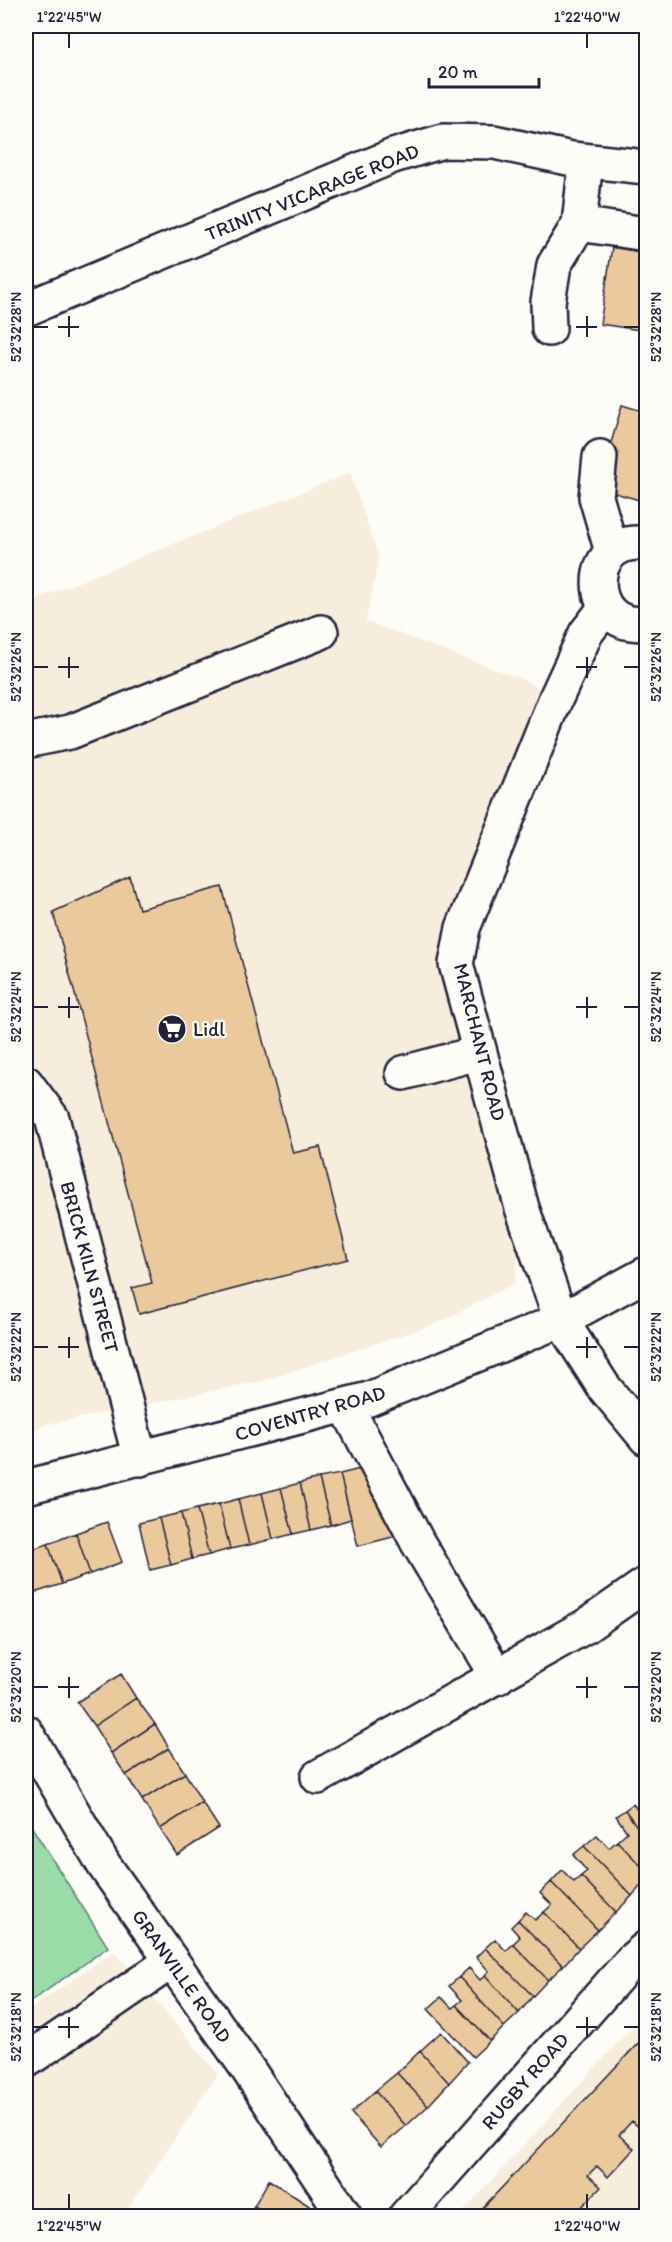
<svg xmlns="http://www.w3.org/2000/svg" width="672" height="2242" viewBox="0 0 672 2242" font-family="Itim,sans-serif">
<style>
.built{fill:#f7eddc}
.park{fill:#98dca8;stroke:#5d7f72;stroke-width:1.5}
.building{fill:#eaca9d;stroke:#22223b;stroke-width:1.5}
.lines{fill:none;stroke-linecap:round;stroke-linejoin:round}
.minor-casing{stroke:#22223b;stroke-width:38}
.major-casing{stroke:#22223b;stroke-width:38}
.minor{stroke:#fdfcf7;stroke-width:33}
.major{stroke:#fdfcf7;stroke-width:33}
.ticks{fill:none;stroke:#22223b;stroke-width:2}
.labels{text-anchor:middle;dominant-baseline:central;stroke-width:5;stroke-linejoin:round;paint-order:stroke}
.street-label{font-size:20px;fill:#22223b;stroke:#fdfcf7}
.poi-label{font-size:20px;fill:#22223b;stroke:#fdfcf7;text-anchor:start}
.neatline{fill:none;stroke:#22223b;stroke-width:2}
.ticks-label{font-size:15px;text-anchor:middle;fill:#22223b}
</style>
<rect width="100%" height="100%" fill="#fdfcf7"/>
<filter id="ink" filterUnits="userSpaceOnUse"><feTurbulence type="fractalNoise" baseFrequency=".0167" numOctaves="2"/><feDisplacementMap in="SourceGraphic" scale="12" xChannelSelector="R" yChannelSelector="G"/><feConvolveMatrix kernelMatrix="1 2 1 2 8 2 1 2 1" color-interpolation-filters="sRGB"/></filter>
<g filter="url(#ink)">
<!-- built -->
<path class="built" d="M 350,473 L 379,558 L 366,621 L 524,680 L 556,698 L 463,927 L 522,1208 L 515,1283 L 436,1324 L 262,1381 L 45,1425 L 26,1434 L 26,603 Z
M 114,1951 L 218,2074 L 123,2216 L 26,2216 L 26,2012 Z
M 646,2012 L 646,2216 L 459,2216 Z"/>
<!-- park -->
<path class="park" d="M 26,1818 L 108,1947 L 26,2005 Z"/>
<!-- building -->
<path class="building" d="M 612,247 L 646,253 L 646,331 L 600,324 Z
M 622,405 L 646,412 L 646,502 L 598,488 Z
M 130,877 L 139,909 L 222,887 L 293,1153 L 320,1147 L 348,1259 L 139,1314 L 132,1288 L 152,1283 L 53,912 Z
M 368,1467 L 400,1535 L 358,1546 L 340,1474 Z
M 340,1474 L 351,1519 L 331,1525 L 319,1478 Z
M 319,1478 L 331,1525 L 311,1530 L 300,1483 Z
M 300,1483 L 311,1530 L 293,1534 L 281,1488 Z
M 281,1488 L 293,1534 L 273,1539 L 262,1493 Z
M 262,1493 L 273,1539 L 249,1545 L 238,1499 Z
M 238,1499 L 249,1545 L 230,1549 L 219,1504 Z
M 219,1504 L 230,1549 L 209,1555 L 197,1509 Z
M 197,1509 L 209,1555 L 192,1559 L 181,1513 Z
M 181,1513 L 192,1559 L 171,1565 L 159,1518 Z
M 159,1518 L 171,1565 L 150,1570 L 139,1523 Z
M 107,1522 L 122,1562 L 90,1574 L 76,1533 Z
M 76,1533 L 90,1574 L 62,1584 L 48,1544 Z
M 48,1544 L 62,1584 L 34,1593 L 26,1570 L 26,1551 Z
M 26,1570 L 34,1593 L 26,1596 Z
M 121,1674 L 136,1698 L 94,1726 L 77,1702 Z
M 136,1698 L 155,1724 L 111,1753 L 94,1726 Z
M 155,1724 L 169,1748 L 126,1775 L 111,1753 Z
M 169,1748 L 185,1773 L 142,1800 L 126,1775 Z
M 185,1773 L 202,1802 L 160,1829 L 142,1800 Z
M 202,1802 L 219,1828 L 177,1855 L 160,1829 Z
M 633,1804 L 644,1819 L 646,1817 L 646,1839 L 625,1810 Z
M 625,1810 L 646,1839 L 646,1871 L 617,1841 L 627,1832 L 616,1816 Z
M 597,1835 L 609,1848 L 617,1841 L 646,1871 L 646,1880 L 632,1896 L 584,1846 Z
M 584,1846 L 632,1896 L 616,1912 L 581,1876 L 587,1871 L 573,1855 Z
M 562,1870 L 574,1882 L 581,1876 L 616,1912 L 598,1930 L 551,1882 Z
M 551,1882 L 598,1930 L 579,1948 L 544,1912 L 552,1905 L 540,1893 Z
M 526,1912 L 535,1920 L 544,1912 L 579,1948 L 563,1966 L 518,1920 Z
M 518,1920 L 563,1966 L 548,1980 L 513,1944 L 520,1937 L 511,1927 Z
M 495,1939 L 506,1951 L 513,1944 L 548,1980 L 533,1996 L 485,1948 Z
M 485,1948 L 533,1996 L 519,2013 L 485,1975 L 489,1971 L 476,1957 Z
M 469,1968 L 480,1980 L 485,1975 L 519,2013 L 504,2027 L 459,1977 Z
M 459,1977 L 504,2027 L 490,2041 L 456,2005 L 462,2000 L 449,1986 Z
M 441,1997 L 452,2008 L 456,2005 L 490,2041 L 473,2057 L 428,2009 Z
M 441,2032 L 468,2062 L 449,2083 L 420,2051 Z
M 646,2035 L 646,2134 L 632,2121 L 619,2135 L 634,2149 L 608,2177 L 597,2166 L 588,2175 L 601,2187 L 577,2212 L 582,2216 L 475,2216 Z
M 420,2051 L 449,2083 L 428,2106 L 397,2073 Z
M 397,2073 L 428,2106 L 406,2126 L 375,2091 Z
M 375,2091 L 406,2126 L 381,2147 L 351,2113 Z
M 269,2180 L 311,2207 L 306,2216 L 272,2216 L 254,2206 Z
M 254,2206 L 272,2216 L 247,2216 Z"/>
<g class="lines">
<!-- minor casing -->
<g class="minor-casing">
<path id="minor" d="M 579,224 L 646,234
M 26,309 L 393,156 L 443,141 L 494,142 L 572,159 L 646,167
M 549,329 L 548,302 L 554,265 L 579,224 L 586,161
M 600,457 L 596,497 L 612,552
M 646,544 C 584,533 583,632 646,623
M 606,607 L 586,633 L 556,698 L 463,928 L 456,964 L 522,1208 L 561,1320 L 603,1386 L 646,1438
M 26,741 L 70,732 L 321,632
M 403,1073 L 478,1053
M 26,1083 L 52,1118 L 140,1459
M 346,1406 L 418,1543 L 498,1677
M 26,1732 L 104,1865 L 245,2065 L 345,2216
M 318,1777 L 586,1626 L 646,1584
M 26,2061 L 172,1961"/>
</g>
<!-- major casing -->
<g class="major-casing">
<path id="major" d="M 26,1487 L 369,1399 L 561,1320 L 646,1274
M 406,2216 L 633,1959 L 646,1948"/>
</g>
<!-- minor -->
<use href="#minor" class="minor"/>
<!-- major -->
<use href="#major" class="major"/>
</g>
</g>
<!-- ticks -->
<path class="ticks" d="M 69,33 L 69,48M 587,33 L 587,48M 69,316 L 69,337M 587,316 L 587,337M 33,327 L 48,327M 58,327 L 79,327M 576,327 L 597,327M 624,327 L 639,327M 69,657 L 69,678M 587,657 L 587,678M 33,667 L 48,667M 58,667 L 79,667M 576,667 L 597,667M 624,667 L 639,667M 69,997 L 69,1018M 587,997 L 587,1018M 33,1007 L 48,1007M 58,1007 L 79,1007M 576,1007 L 597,1007M 624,1007 L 639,1007M 69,1337 L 69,1358M 587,1337 L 587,1358M 33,1347 L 48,1347M 58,1347 L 79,1347M 576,1347 L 597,1347M 624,1347 L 639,1347M 69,1677 L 69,1698M 587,1677 L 587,1698M 33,1687 L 48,1687M 58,1687 L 79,1687M 576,1687 L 597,1687M 624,1687 L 639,1687M 69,2017 L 69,2038M 587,2017 L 587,2038M 33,2027 L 48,2027M 58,2027 L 79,2027M 576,2027 L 597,2027M 624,2027 L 639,2027M 69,2194 L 69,2209M 587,2194 L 587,2209"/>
<!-- icons -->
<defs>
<g id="supermarket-disc" transform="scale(1.5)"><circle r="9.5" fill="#22223b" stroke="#fdfcf7"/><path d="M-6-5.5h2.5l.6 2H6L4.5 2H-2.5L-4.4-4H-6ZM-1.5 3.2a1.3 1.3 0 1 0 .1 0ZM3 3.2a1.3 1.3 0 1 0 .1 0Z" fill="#fff"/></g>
</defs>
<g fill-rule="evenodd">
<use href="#supermarket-disc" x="172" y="1029"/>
</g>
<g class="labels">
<!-- street labels -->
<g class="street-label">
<text transform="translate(312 192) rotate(-22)">TRINITY VICARAGE ROAD</text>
<text transform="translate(480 1042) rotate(76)">MARCHANT ROAD</text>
<text transform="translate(90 1267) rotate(75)">BRICK KILN STREET</text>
<text transform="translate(310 1413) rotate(-16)">COVENTRY ROAD</text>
<text transform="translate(182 1976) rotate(55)">GRANVILLE ROAD</text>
<text transform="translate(525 2081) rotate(-49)">RUGBY ROAD</text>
</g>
<!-- poi labels -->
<g class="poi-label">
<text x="193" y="1029">Lidl</text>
</g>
</g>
<!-- margin -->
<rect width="672" height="2242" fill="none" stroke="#fdfcf7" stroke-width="66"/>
<!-- scale -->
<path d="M429 78v9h110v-9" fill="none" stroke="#22223b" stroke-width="3"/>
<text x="438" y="78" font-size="18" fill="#22223b" stroke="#fdfcf7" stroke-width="4.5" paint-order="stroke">20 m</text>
<rect x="33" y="33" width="606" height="2176" class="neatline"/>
<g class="ticks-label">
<text x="69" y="22">1°22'45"W</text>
<text x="587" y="22">1°22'40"W</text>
<text transform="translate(16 327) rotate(-90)" y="5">52°32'28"N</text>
<text transform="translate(656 327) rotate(-90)" y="5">52°32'28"N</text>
<text transform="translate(16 667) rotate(-90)" y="5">52°32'26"N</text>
<text transform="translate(656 667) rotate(-90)" y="5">52°32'26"N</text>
<text transform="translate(16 1007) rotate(-90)" y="5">52°32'24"N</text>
<text transform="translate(656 1007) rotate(-90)" y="5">52°32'24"N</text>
<text transform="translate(16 1347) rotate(-90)" y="5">52°32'22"N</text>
<text transform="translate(656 1347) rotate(-90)" y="5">52°32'22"N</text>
<text transform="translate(16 1687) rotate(-90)" y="5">52°32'20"N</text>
<text transform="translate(656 1687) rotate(-90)" y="5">52°32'20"N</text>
<text transform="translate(16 2027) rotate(-90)" y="5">52°32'18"N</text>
<text transform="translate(656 2027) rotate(-90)" y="5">52°32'18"N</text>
<text x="69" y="2231">1°22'45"W</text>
<text x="587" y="2231">1°22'40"W</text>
</g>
</svg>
